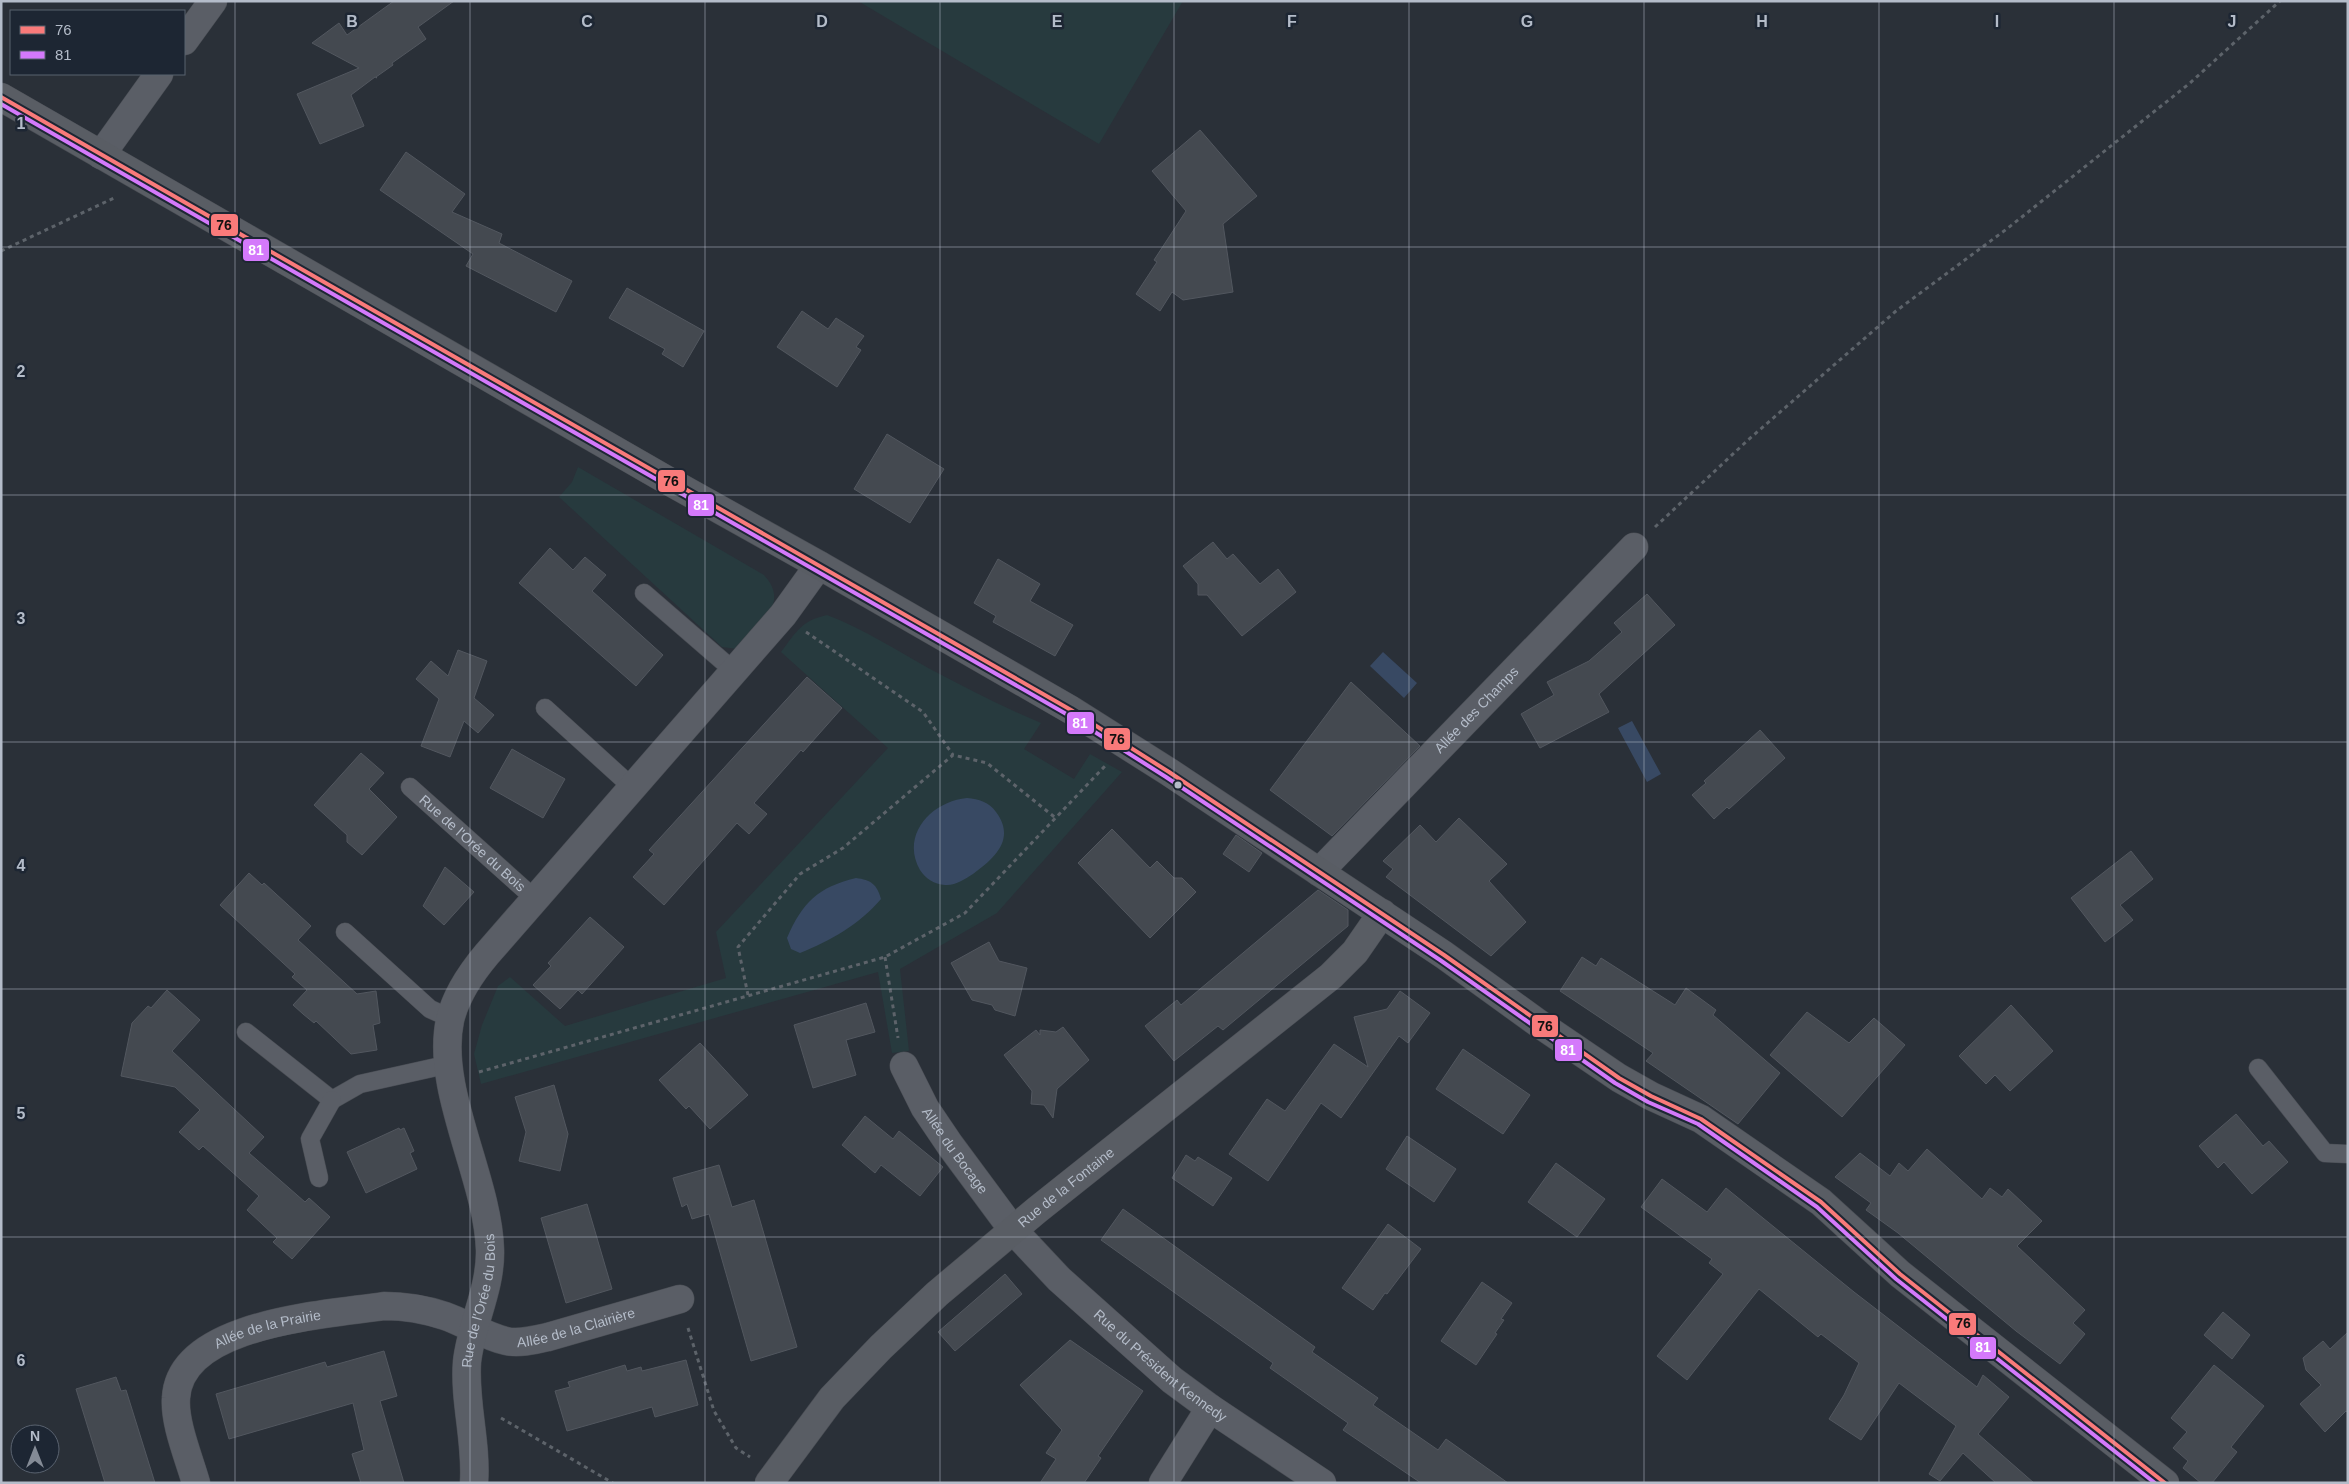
<svg xmlns="http://www.w3.org/2000/svg" width="2349" height="1484" viewBox="0 0 2349 1484" font-family="Helvetica,sans-serif">
<style>
.green{fill:#273a3e}
.water{fill:#384963}
.building{fill:#444950;stroke:#52575f}
.lines{fill:none;stroke-linecap:round;stroke-linejoin:round}
.lane-casing{stroke:#484c53;stroke-width:19}
.street-casing{stroke:#484c53;stroke-width:29}
.secondary-casing{stroke:#484c53;stroke-width:29}
.path{stroke:#5d636a;stroke-width:3;stroke-dasharray:4 4;stroke-linecap:butt}
.lane{stroke:#5a5e66;stroke-width:18}
.street{stroke:#5a5e66;stroke-width:28}
.secondary{stroke:#595d64;stroke-width:28}
.bus-1-casing{stroke:#1d2633;stroke-width:8}
.bus-2-casing{stroke:#1d2633;stroke-width:8}
.bus-1{stroke:#f97a7a;stroke-width:4}
.bus-2{stroke:#d479fb;stroke-width:4}
.grid{fill:none;stroke:#b4bcc9;stroke-width:1;stroke-opacity:0.55}
.bus-dot{fill:#b4bcc9;stroke:#1d2633;stroke-width:2}
.labels{text-anchor:middle;dominant-baseline:central;stroke-width:5;stroke-linejoin:round;paint-order:stroke}
.street-label{font-size:14px;fill:#b4bcc9;stroke:#1d2633}
.grid-label{font-size:16px;text-anchor:middle;font-weight:bold;fill:#b4bcc9;stroke:#1d2633;stroke-width:5;stroke-linejoin:round;paint-order:stroke}
.line-badge{stroke:#1d2633;stroke-width:2}
.badge-label{font-size:14px;text-anchor:middle;font-weight:bold;fill:#fff}
.pale-badge-label{font-size:14px;text-anchor:middle;font-weight:bold;fill:#111}
</style>
<rect width="100%" height="100%" fill="#2a3038"/>
<!-- green -->
<path class="green" d="M 858,1 L 1183,1 L 1099,144 Z
M 578,467 L 764,575 C 791,604 758,626 738,649 L 722,647 L 559,497 L 572,482 Z
M 827,615 C 864,629 896,650 930,669 C 966,688 1003,707 1041,723 L 1024,749 L 1074,779 L 1090,754 L 1122,772 L 997,913 L 900,969 L 909,1051 L 892,1053 L 878,972 L 481,1084 L 474,1054 L 482,1025 L 498,986 L 510,977 L 565,1026 L 726,978 L 716,932 L 888,748 L 781,652 C 797,631 801,621 827,615 Z"/>
<!-- water -->
<path class="water" d="M 1383,652 L 1417,683 L 1404,698 L 1370,666 Z
M 1632,721 L 1661,774 L 1647,782 L 1618,728 Z
M 967,798 C 979,799 989,802 996,812 C 1016,839 995,858 973,874 C 965,879 955,886 945,885 C 934,884 926,879 920,870 C 900,835 932,801 967,798 Z
M 856,878 C 871,880 877,884 881,899 C 860,924 830,941 800,953 L 791,949 L 787,938 C 802,903 818,887 856,878 Z"/>
<!-- building -->
<path class="building" d="M 394,1 L 454,1 L 418,27 L 426,39 L 392,63 L 393,65 L 376,77 L 377,78 L 375,77 L 351,95 L 364,126 L 320,144 L 297,94 L 359,68 L 312,43 L 339,23 L 347,35 Z
M 1200,130 L 1257,196 L 1223,224 L 1233,292 L 1183,300 L 1172,292 L 1160,311 L 1136,294 L 1157,262 L 1154,260 L 1186,211 L 1152,171 Z
M 406,152 L 465,194 L 452,212 L 502,234 L 499,243 L 572,281 L 556,312 L 466,266 L 473,254 L 380,190 Z
M 627,288 L 704,331 L 683,367 L 662,354 L 665,349 L 609,318 Z
M 802,311 L 828,329 L 836,318 L 864,336 L 856,347 L 861,350 L 837,387 L 777,347 Z
M 887,434 L 944,469 L 910,523 L 854,489 Z
M 1213,542 L 1227,559 L 1233,554 L 1260,584 L 1278,569 L 1296,592 L 1242,636 L 1207,595 L 1198,595 L 1198,584 L 1183,566 Z
M 550,548 L 573,570 L 585,557 L 606,575 L 592,591 L 663,655 L 636,686 L 519,583 Z
M 998,559 L 1040,584 L 1030,601 L 1073,625 L 1055,656 L 993,622 L 996,616 L 974,603 Z
M 1647,594 L 1675,625 L 1599,694 L 1609,712 L 1540,748 L 1521,714 L 1554,695 L 1547,682 L 1589,661 L 1622,632 L 1614,623 Z
M 458,650 L 487,661 L 474,698 L 494,715 L 478,733 L 464,721 L 450,757 L 421,746 L 439,699 L 416,679 L 431,661 L 448,676 Z
M 807,677 L 842,708 L 803,752 L 801,750 L 754,803 L 767,814 L 749,834 L 737,823 L 664,905 L 633,877 L 654,854 L 649,850 Z
M 1351,682 L 1420,746 L 1332,836 L 1270,790 Z
M 1760,730 L 1785,758 L 1729,809 L 1727,807 L 1714,819 L 1692,795 L 1706,783 L 1704,781 Z
M 512,749 L 565,779 L 543,818 L 490,788 Z
M 361,753 L 384,773 L 369,789 L 397,817 L 362,855 L 347,842 L 347,835 L 314,805 Z
M 1459,818 L 1507,864 L 1489,881 L 1526,922 L 1491,956 L 1386,877 L 1393,869 L 1383,861 L 1420,825 L 1436,842 Z
M 1112,829 L 1150,868 L 1157,861 L 1174,878 L 1182,878 L 1196,892 L 1150,938 L 1078,863 Z
M 1236,835 L 1262,853 L 1249,872 L 1223,854 Z
M 2131,851 L 2153,879 L 2120,905 L 2133,920 L 2105,942 L 2071,898 Z
M 445,867 L 474,892 L 444,925 L 423,906 Z
M 249,873 L 262,885 L 264,883 L 311,926 L 298,940 L 357,994 L 376,991 L 380,1023 L 373,1025 L 377,1050 L 351,1054 L 316,1021 L 314,1023 L 303,1014 L 293,1005 L 307,990 L 292,977 L 295,974 L 220,905 Z
M 1318,890 L 1348,910 L 1348,926 L 1223,1030 L 1218,1026 L 1174,1061 L 1145,1026 L 1177,1000 L 1181,1005 Z
M 590,917 L 624,947 L 582,994 L 578,990 L 560,1009 L 533,985 L 551,966 L 548,963 Z
M 989,942 L 999,961 L 1027,968 L 1015,1016 L 995,1010 L 992,1005 L 972,1000 L 951,963 Z
M 1582,957 L 1596,966 L 1601,958 L 1675,1005 L 1686,988 L 1716,1010 L 1713,1015 L 1780,1073 L 1738,1124 L 1646,1061 L 1653,1053 L 1560,991 Z
M 167,990 L 200,1020 L 172,1051 L 264,1137 L 249,1153 L 305,1202 L 309,1198 L 330,1217 L 292,1259 L 273,1242 L 277,1238 L 247,1210 L 259,1196 L 203,1146 L 199,1150 L 179,1132 L 200,1110 L 175,1087 L 121,1076 L 132,1023 L 148,1006 L 151,1008 Z
M 1400,991 L 1430,1013 L 1408,1043 L 1399,1036 L 1341,1118 L 1321,1103 L 1268,1181 L 1229,1154 L 1267,1099 L 1285,1111 L 1334,1044 L 1368,1067 L 1354,1017 L 1387,1009 Z
M 866,1003 L 875,1032 L 846,1040 L 856,1075 L 813,1088 L 794,1025 Z
M 2011,1005 L 2053,1051 L 2010,1091 L 1995,1075 L 1986,1084 L 1959,1056 Z
M 1807,1012 L 1849,1043 L 1874,1018 L 1905,1045 L 1842,1117 L 1770,1055 Z
M 1063,1027 L 1089,1060 L 1057,1089 L 1053,1118 L 1044,1105 L 1031,1104 L 1032,1091 L 1004,1055 L 1036,1030 L 1040,1035 L 1040,1030 L 1056,1032 Z
M 700,1043 L 748,1095 L 710,1129 L 689,1106 L 686,1109 L 659,1080 Z
M 1463,1049 L 1530,1095 L 1503,1134 L 1436,1089 Z
M 554,1085 L 568,1134 L 560,1171 L 519,1161 L 526,1132 L 515,1097 Z
M 2236,1114 L 2263,1146 L 2269,1141 L 2288,1162 L 2252,1194 L 2224,1162 L 2218,1168 L 2199,1146 Z
M 865,1116 L 893,1139 L 899,1131 L 943,1167 L 920,1196 L 881,1165 L 875,1173 L 842,1145 Z
M 399,1128 L 400,1130 L 404,1128 L 414,1151 L 410,1153 L 417,1169 L 366,1193 L 347,1152 Z
M 1407,1136 L 1456,1169 L 1434,1202 L 1386,1169 Z
M 1927,1149 L 1982,1199 L 1990,1188 L 2002,1197 L 2008,1189 L 2042,1221 L 2017,1246 L 2085,1310 L 2073,1323 L 2085,1334 L 2060,1364 L 2016,1331 L 1898,1233 L 1866,1210 L 1871,1203 L 1835,1177 L 1860,1153 L 1890,1176 L 1899,1163 L 1908,1171 Z
M 1186,1155 L 1195,1161 L 1198,1157 L 1232,1178 L 1213,1206 L 1172,1178 Z
M 1556,1163 L 1605,1199 L 1577,1237 L 1528,1202 Z
M 719,1165 L 732,1207 L 754,1200 L 797,1347 L 751,1361 L 709,1214 L 692,1219 L 687,1204 L 682,1207 L 673,1178 Z
M 1662,1179 L 1707,1212 L 1726,1188 L 1854,1292 L 1977,1387 L 1983,1375 L 2009,1397 L 1978,1434 L 2034,1483 L 1996,1483 L 1963,1453 L 1940,1481 L 1929,1474 L 1956,1426 L 1899,1383 L 1861,1440 L 1829,1419 L 1844,1395 L 1859,1363 L 1821,1334 L 1818,1337 L 1759,1289 L 1687,1380 L 1657,1356 L 1723,1274 L 1709,1263 L 1712,1259 L 1641,1207 Z
M 587,1204 L 612,1289 L 566,1303 L 541,1218 Z
M 1123,1209 L 1315,1347 L 1312,1352 L 1378,1398 L 1373,1405 L 1438,1450 L 1446,1439 L 1508,1483 L 1421,1483 L 1343,1430 L 1348,1423 L 1270,1368 L 1273,1363 L 1101,1240 Z
M 1388,1224 L 1421,1249 L 1387,1294 L 1385,1293 L 1373,1310 L 1342,1288 Z
M 1005,1274 L 1022,1294 L 955,1351 L 938,1332 Z
M 1482,1282 L 1512,1303 L 1501,1319 L 1504,1320 L 1495,1333 L 1497,1334 L 1476,1365 L 1441,1341 Z
M 2223,1312 L 2250,1335 L 2232,1359 L 2204,1335 Z
M 2348,1332 L 2348,1413 L 2346,1411 L 2325,1432 L 2300,1404 L 2321,1385 L 2306,1370 L 2303,1358 L 2323,1341 L 2330,1349 Z
M 1070,1340 L 1143,1391 L 1098,1456 L 1101,1458 L 1084,1483 L 1040,1483 L 1056,1459 L 1046,1453 L 1062,1430 L 1020,1385 Z
M 384,1351 L 397,1396 L 380,1401 L 404,1483 L 361,1483 L 352,1454 L 364,1450 L 353,1403 L 229,1439 L 216,1394 L 325,1362 L 327,1367 Z
M 686,1360 L 698,1405 L 655,1417 L 652,1407 L 567,1431 L 555,1391 L 570,1387 L 568,1382 L 625,1365 L 627,1371 L 641,1367 L 642,1371 Z
M 2214,1365 L 2264,1406 L 2231,1447 L 2237,1452 L 2212,1483 L 2201,1483 L 2183,1468 L 2188,1461 L 2173,1448 L 2187,1432 L 2171,1418 Z
M 116,1377 L 121,1391 L 126,1390 L 155,1483 L 105,1483 L 76,1389 Z"/>
<g class="lines">
<!-- lane casing -->
<g class="lane-casing">
<g id="lane">
<path d="M 644,593 L 734,671"/>
<path d="M 545,708 L 632,787"/>
<path id="s1" d="M 410,787 L 535,899"/>
<path d="M 345,932 L 430,1009 L 450,1018"/>
<path d="M 246,1032 L 332,1100 L 360,1084 L 450,1064"/>
<path d="M 2258,1068 L 2325,1153 L 2348,1154"/>
<path d="M 319,1178 L 310,1139 L 332,1100"/>
</g>
</g>
<!-- street casing -->
<g class="street-casing">
<g id="street">
<path d="M 184,41 L 213,1"/>
<path d="M 101,155 L 159,74"/>
<path id="s2" d="M 1319,872 L 1634,547"/>
<path id="s3" d="M 904,1066 L 925,1108 L 950,1145 L 1013,1230 L 1059,1279 L 1172,1380 L 1210,1408 L 1322,1483"/>
<path id="s4" d="M 196,1483 C 189,1458 174,1423 176,1398 C 180,1322 328,1315 384,1306 C 405,1306 424,1309 445,1316 C 465,1323 485,1336 506,1341 C 519,1344 535,1340 548,1337 L 680,1299"/>
<path id="s5" d="M 474,1483 C 477,1442 464,1402 467,1362 C 471,1324 491,1289 490,1250 C 488,1178 435,1090 450,1020 C 456,995 471,973 487,954 L 783,615 L 819,565"/>
<path d="M 1163,1483 L 1210,1408"/>
</g>
</g>
<!-- secondary casing -->
<g class="secondary-casing">
<g id="secondary">
<path d="M 1,97 L 665,479 L 819,565 L 1071,710 L 1169,772 L 1444,955 L 1538,1023 L 1619,1078 L 1651,1096 L 1701,1119 L 1821,1202 L 1900,1274 L 2165,1483"/>
<path id="s6" d="M 769,1483 L 832,1398 L 881,1347 L 937,1294 L 1037,1210 L 1331,976 L 1355,952 L 1382,913"/>
</g>
</g>
<!-- path -->
<path class="path" d="M 1,251 L 114,198
M 1655,527 L 1748,440 L 1896,311 L 2008,228 L 2190,83 L 2280,1
M 806,632 L 923,712 L 953,755
M 885,957 L 898,1038
M 748,995 L 738,947 L 800,874 L 843,848 L 953,755 L 987,763 L 1057,819
M 479,1072 L 885,957 L 965,913 L 1105,766
M 688,1328 L 714,1411 L 736,1448 L 750,1457
M 501,1418 L 613,1483"/>
<!-- lane -->
<use href="#lane" class="lane"/>
<!-- street -->
<use href="#street" class="street"/>
<!-- secondary -->
<use href="#secondary" class="secondary"/>
<!-- bus-1 casing -->
<g class="bus-1-casing">
<path id="bus-1" d="M 1,97 L 1071,710 L 1169,772 L 1444,955 L 1619,1078 L 1651,1096 L 1701,1119 L 1821,1202 L 1900,1274 L 2165,1483"/>
</g>
<!-- bus-2 casing -->
<g class="bus-2-casing">
<path id="bus-2" d="M 1,104 L 1068,715 L 1166,777 L 1440,960 L 1615,1083 L 1648,1102 L 1698,1124 L 1817,1207 L 1896,1279 L 2155,1483"/>
</g>
<!-- bus-1 -->
<use href="#bus-1" class="bus-1"/>
<!-- bus-2 -->
<use href="#bus-2" class="bus-2"/>
</g>
<!-- grid -->
<path class="grid" d="M 235,1 L 235,1483M 470,1 L 470,1483M 705,1 L 705,1483M 940,1 L 940,1483M 1174,1 L 1174,1483M 1409,1 L 1409,1483M 1644,1 L 1644,1483M 1879,1 L 1879,1483M 2114,1 L 2114,1483M 1,247 L 2348,247M 1,495 L 2348,495M 1,742 L 2348,742M 1,989 L 2348,989M 1,1237 L 2348,1237"/>
<!-- markers -->
<circle class="bus-dot" cx="1178" cy="785" r="4.5"/>
<g class="labels">
<!-- street labels -->
<g class="street-label">
<text stroke="none"><textPath href="#s2" startOffset="226">Allée des Champs</textPath></text>
<text stroke="none"><textPath href="#s1" startOffset="84">Rue de l'Orée du Bois</textPath></text>
<text stroke="none"><textPath href="#s3" startOffset="99">Allée du Bocage</textPath></text>
<text stroke="none"><textPath href="#s6" startOffset="421">Rue de la Fontaine</textPath></text>
<text stroke="none"><textPath href="#s5" startOffset="184">Rue de l'Orée du Bois</textPath></text>
<text stroke="none"><textPath href="#s4" startOffset="531">Allée de la Clairière</textPath></text>
<text stroke="none"><textPath href="#s4" startOffset="212">Allée de la Prairie</textPath></text>
<text stroke="none"><textPath href="#s3" startOffset="398">Rue du Président Kennedy</textPath></text>
</g>
</g>
<g class="grid-label">
<text x="352" y="27">B</text>
<text x="587" y="27">C</text>
<text x="822" y="27">D</text>
<text x="1057" y="27">E</text>
<text x="1292" y="27">F</text>
<text x="1527" y="27">G</text>
<text x="1762" y="27">H</text>
<text x="1997" y="27">I</text>
<text x="2232" y="27">J</text>
<text x="21" y="129">1</text>
<text x="21" y="377">2</text>
<text x="21" y="624">3</text>
<text x="21" y="871">4</text>
<text x="21" y="1119">5</text>
<text x="21" y="1366">6</text>
</g>
<g class="line-badge">
<rect x="210" y="213" width="29" height="24" rx="5" fill="#f97a7a"/>
<rect x="242" y="238" width="28" height="24" rx="5" fill="#d479fb"/>
<rect x="657" y="469" width="29" height="24" rx="5" fill="#f97a7a"/>
<rect x="687" y="493" width="28" height="24" rx="5" fill="#d479fb"/>
<rect x="1066" y="711" width="29" height="24" rx="5" fill="#d479fb"/>
<rect x="1103" y="727" width="28" height="24" rx="5" fill="#f97a7a"/>
<rect x="1531" y="1014" width="28" height="24" rx="5" fill="#f97a7a"/>
<rect x="1554" y="1038" width="29" height="24" rx="5" fill="#d479fb"/>
<rect x="1948" y="1312" width="29" height="24" rx="5" fill="#f97a7a"/>
<rect x="1969" y="1336" width="28" height="24" rx="5" fill="#d479fb"/>
</g>
<g class="badge-label">
<text x="256" y="255">81</text>
<text x="701" y="510">81</text>
<text x="1080" y="728">81</text>
<text x="1568" y="1055">81</text>
<text x="1983" y="1352">81</text>
</g>
<g class="pale-badge-label">
<text x="224" y="230">76</text>
<text x="671" y="486">76</text>
<text x="1117" y="744">76</text>
<text x="1545" y="1031">76</text>
<text x="1963" y="1328">76</text>
</g>
<!-- border -->
<rect width="2349" height="1484" fill="none" stroke="#b4bcc9" stroke-width="5"/>
<!-- legend -->
<rect x="10" y="10" width="175" height="65" fill="#1d2633" stroke="#59626f"/>
<rect x="20" y="26" width="25" height="8" fill="#f97a7a" stroke="#59626f"/>
<text x="55" y="35" font-size="15" fill="#b4bcc9">76</text>
<rect x="20" y="51" width="25" height="8" fill="#d479fb" stroke="#59626f"/>
<text x="55" y="60" font-size="15" fill="#b4bcc9">81</text>
<!-- north arrow -->
<g transform="translate(35 1449)"><circle r="24" fill="#1d2633" stroke="#59626f"/>
<path d="M0-4L9 19L0 12L-9 19Z" fill="#848b96"/>
<text y="-8" font-size="14" font-weight="bold" text-anchor="middle" fill="#b4bcc9">N</text>
</g>
</svg>
